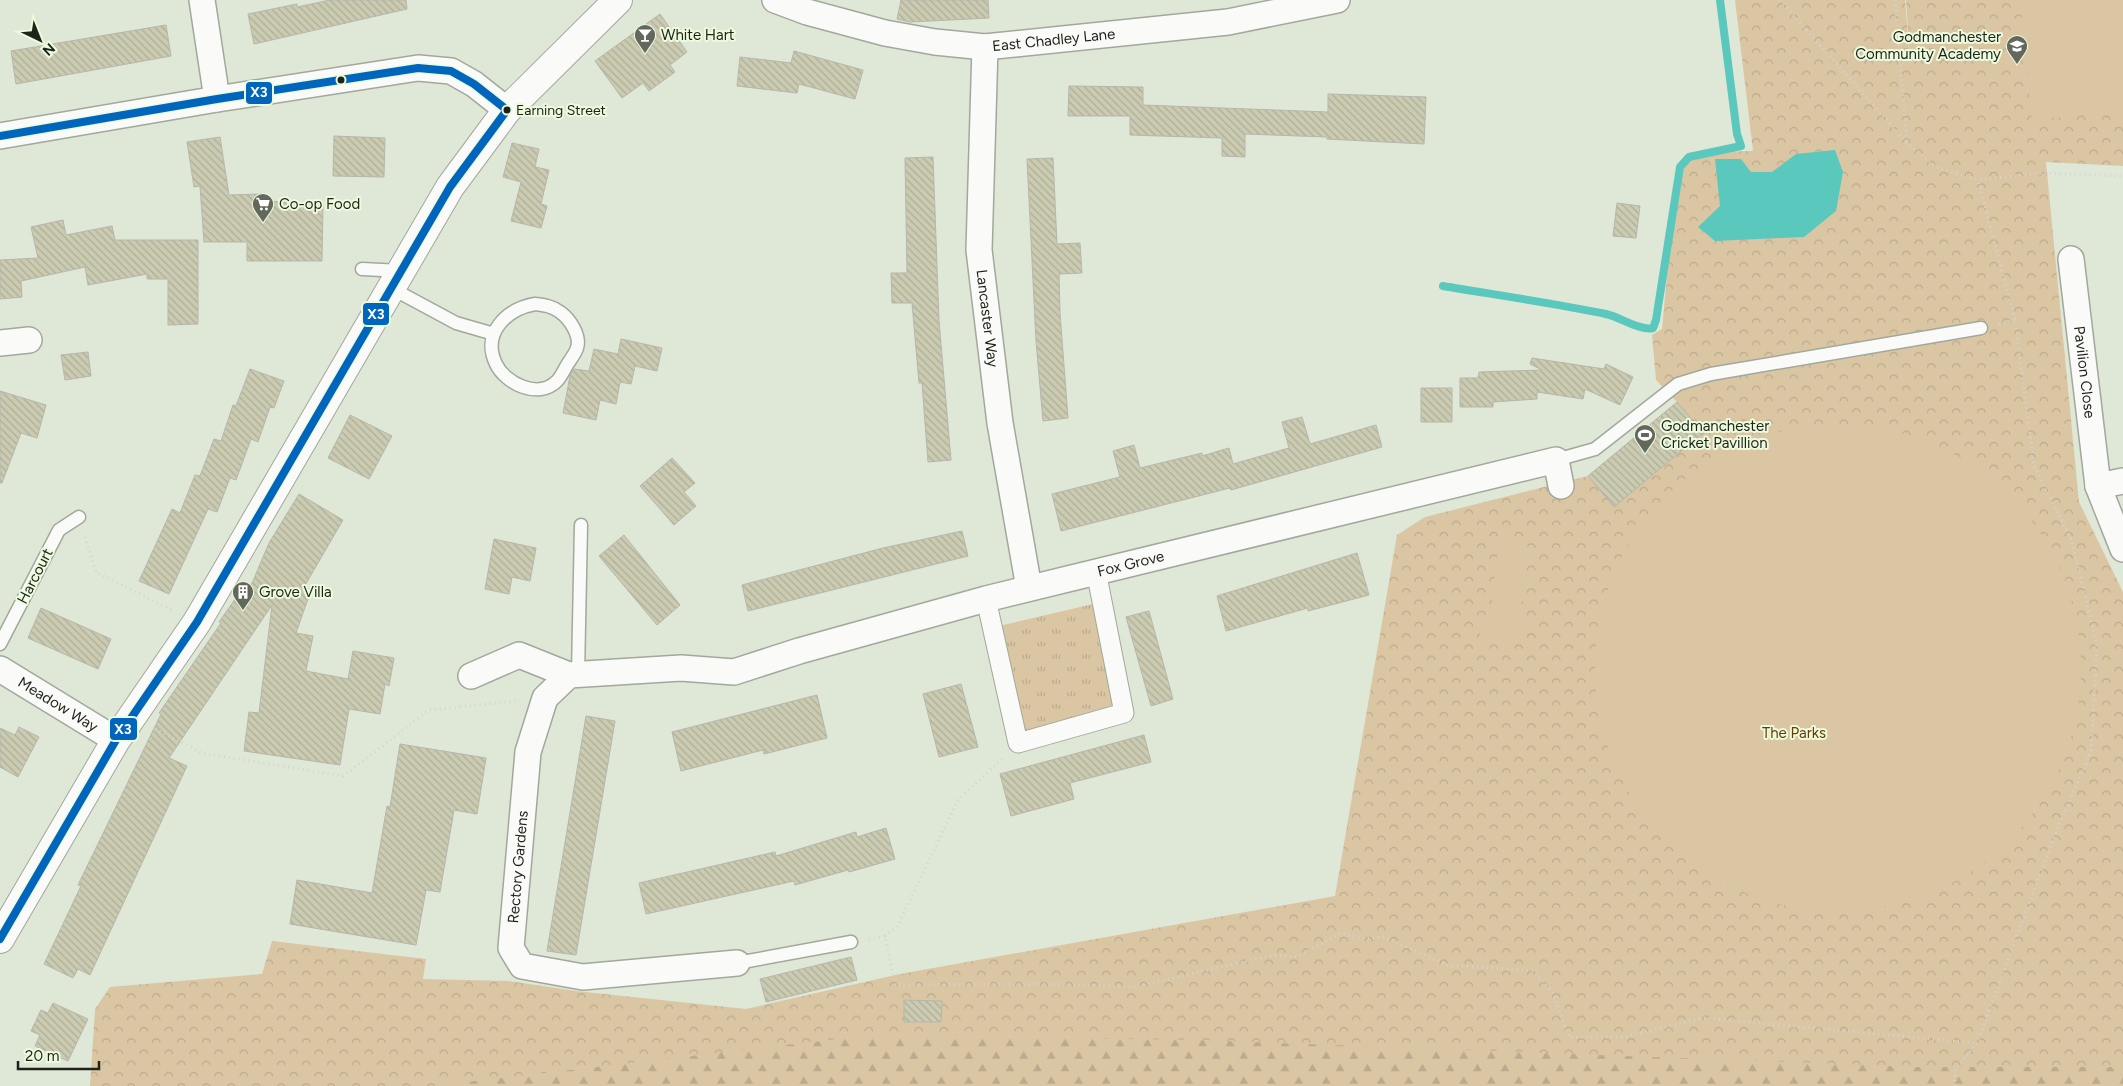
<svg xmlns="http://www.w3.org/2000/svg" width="2123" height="1086" viewBox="0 0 2123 1086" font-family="Figtree,sans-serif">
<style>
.grass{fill:url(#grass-tufts)}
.forest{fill:url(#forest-firs)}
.park{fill:url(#park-crowns)}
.pitch{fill:#dbc6a4}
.water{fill:#5bc8be}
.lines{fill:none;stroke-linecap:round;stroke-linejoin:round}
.stream{stroke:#5bc8be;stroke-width:8}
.building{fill:url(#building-back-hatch);stroke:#b5b7aa}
.service-casing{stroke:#a2a89c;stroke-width:15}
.pedestrian-casing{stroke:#a2a89c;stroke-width:21}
.minor-casing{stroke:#a2a89c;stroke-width:28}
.secondary-casing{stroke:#a2a89c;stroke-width:30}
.path{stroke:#d3d5d1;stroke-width:3;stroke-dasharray:1 4;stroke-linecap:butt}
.service{stroke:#fafbf9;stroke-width:12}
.pedestrian{stroke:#fafbf9;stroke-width:19}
.minor{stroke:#fafbf9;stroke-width:25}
.secondary{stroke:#fafbf9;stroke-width:28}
.bus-1-casing{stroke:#ecfade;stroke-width:11}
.bus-1{stroke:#0065bd;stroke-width:8}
.bus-dot{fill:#1e2318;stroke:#ecfade;stroke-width:2}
.labels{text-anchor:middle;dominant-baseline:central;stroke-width:4;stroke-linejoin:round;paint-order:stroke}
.bus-label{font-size:14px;fill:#1e2318;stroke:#ecfade;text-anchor:start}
.poi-label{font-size:15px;fill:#1e2318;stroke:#ecfade;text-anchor:start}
.street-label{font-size:15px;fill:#1e2318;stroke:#ecfade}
.park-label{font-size:15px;fill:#673d00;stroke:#ecfade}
.line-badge{stroke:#ecfade;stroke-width:2}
.badge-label{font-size:14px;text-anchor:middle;font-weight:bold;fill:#fff}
</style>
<defs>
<pattern id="grass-tufts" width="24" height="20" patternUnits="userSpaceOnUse" patternTransform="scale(1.25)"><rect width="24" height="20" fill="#dbc6a4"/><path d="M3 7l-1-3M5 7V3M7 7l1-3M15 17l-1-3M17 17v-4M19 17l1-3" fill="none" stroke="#bcaa8c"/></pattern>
<pattern id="forest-firs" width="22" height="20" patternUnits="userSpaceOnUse" patternTransform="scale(1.25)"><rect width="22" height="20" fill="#dbc6a4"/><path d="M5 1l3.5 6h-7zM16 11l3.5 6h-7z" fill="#bcaa8c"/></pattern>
<pattern id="park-crowns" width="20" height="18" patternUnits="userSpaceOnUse" patternTransform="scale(1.25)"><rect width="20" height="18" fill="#dbc6a4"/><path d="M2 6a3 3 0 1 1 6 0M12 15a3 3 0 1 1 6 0" fill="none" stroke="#bcaa8c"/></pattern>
<pattern id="building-back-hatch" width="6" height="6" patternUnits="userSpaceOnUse" patternTransform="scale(1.25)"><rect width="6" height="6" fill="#cbcbb2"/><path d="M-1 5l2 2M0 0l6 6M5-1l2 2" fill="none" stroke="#aeae98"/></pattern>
</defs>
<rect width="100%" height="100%" fill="#dfe7d7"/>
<!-- grass -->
<path class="grass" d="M 1093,604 L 1117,710 L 1023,735 L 995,627 Z"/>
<!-- forest -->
<path class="forest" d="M 2123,1019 L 2123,1086 L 173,1086 L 671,1022 Z"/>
<!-- park -->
<path class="park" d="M 1735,0 L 1905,0 L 1910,61 L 1906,0 L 2123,0 L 2123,166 L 2046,162 L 2079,502 L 2123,592 L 2123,1067 L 1918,1067 L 1197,1040 L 873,1035 L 432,1086 L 90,1086 L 95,1009 L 110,987 L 262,974 L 272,941 L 426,959 L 423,979 L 509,981 L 576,991 L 746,1009 L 900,974 L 1335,896 L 1397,535 L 1425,517 L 1588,476 L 1677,402 L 1656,380 L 1652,335 L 1662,329 L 1677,166 L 1691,152 L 1753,151 Z"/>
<!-- pitch -->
<path class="pitch" d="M 2020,0 L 2123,0 L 2123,111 L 2032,120 Z
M1595 668a243 243 0 1 1 486 0a243 243 0 1 1-486 0Z
M 1499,538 L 1528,541 L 1521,611 L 1527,639 L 1478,638 L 1491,612 Z"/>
<!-- water -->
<path class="water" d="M 1835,150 L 1843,172 L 1836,211 L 1804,237 L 1715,241 L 1698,227 L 1720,206 L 1715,159 L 1741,159 L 1751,172 L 1772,172 L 1796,154 Z"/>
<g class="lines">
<!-- stream -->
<path class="stream" d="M 1443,286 C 1497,295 1552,303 1606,314 C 1620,317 1640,331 1653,328 L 1656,320 L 1680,167 L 1689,157 L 1741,146 L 1737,134 L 1720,0"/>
</g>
<!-- building -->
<path class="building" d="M 330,0 L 406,0 L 407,9 L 254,44 L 248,14 L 297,4 L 297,7 Z
M 901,0 L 988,0 L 989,18 L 910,22 L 897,19 Z
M 660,14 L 687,52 L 670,65 L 675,72 L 649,91 L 643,83 L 622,98 L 595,61 Z
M 166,25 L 171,56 L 16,84 L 11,51 Z
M 794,51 L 863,70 L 855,99 L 799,84 L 797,93 L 737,86 L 740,57 L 791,63 Z
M 1069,86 L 1143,87 L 1143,105 L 1328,112 L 1328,94 L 1426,97 L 1424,144 L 1327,139 L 1327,137 L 1245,134 L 1245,157 L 1222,156 L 1222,138 L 1130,135 L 1130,116 L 1068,116 Z
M 334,136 L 385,138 L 384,177 L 333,176 Z
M 220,137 L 229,195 L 262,194 L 263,201 L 323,204 L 322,261 L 247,261 L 247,242 L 204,242 L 200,186 L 194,187 L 187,142 Z
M 512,143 L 539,149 L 535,167 L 549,170 L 541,204 L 547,206 L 541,228 L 511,221 L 521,182 L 503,177 Z
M 933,157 L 939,321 L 951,460 L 928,462 L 922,383 L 919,383 L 912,303 L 892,303 L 891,273 L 907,273 L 905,158 Z
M 1053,158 L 1057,244 L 1080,243 L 1082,273 L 1059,274 L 1060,313 L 1068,418 L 1043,421 L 1036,341 L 1027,159 Z
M 1617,203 L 1640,206 L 1636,238 L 1613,236 Z
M 63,220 L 66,235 L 112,226 L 115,240 L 198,240 L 198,324 L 168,325 L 168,279 L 147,279 L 147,274 L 88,285 L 85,267 L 21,281 L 22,297 L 0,299 L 0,260 L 38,258 L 31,227 Z
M 621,339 L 662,348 L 657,371 L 635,366 L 631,384 L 620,382 L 616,404 L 600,400 L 596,420 L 563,413 L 570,376 L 574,369 L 589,371 L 594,349 L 618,354 Z
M 88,352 L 91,376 L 65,380 L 61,355 Z
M 1532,358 L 1604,369 L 1606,364 L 1633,377 L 1620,405 L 1585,389 L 1583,399 L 1537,392 L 1537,399 L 1493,402 L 1493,407 L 1460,407 L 1460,378 L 1478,378 L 1479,372 L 1542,370 L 1530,364 Z
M 250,369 L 284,381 L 274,408 L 270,407 L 258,442 L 251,439 L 236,480 L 230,478 L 217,512 L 208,509 L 169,594 L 139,581 L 172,509 L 180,513 L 195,475 L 200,476 L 214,439 L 221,441 L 233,405 L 236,406 Z
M 1421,388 L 1452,388 L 1452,422 L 1421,422 Z
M 0,391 L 46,405 L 37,438 L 21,433 L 2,483 L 0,483 Z
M 1677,402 L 1703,433 L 1614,507 L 1588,476 Z
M 350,415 L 392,436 L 369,479 L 328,458 Z
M 1302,417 L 1310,444 L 1376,425 L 1382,447 L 1231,490 L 1230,488 L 1061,531 L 1052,494 L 1120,477 L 1113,451 L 1134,445 L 1140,468 L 1202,453 L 1202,456 L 1229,448 L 1233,464 L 1289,448 L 1282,422 Z
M 672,458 L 695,483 L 684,492 L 696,506 L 674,525 L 640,486 Z
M 299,494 L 343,520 L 304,587 L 311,590 L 296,633 L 313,636 L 306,671 L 348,679 L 353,651 L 394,658 L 389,686 L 385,684 L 380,714 L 349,709 L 340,765 L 244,751 L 249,712 L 259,713 L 272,605 L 169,758 L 187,766 L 90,975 L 78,969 L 73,978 L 44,964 L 81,886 L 78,885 L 161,714 L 159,713 L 221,623 L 219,622 L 240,592 L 247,595 L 269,543 Z
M 962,531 L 968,556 L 748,611 L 742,585 L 883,548 Z
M 624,535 L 680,605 L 657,625 L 599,556 Z
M 494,539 L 536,548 L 530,581 L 512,577 L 509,594 L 485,589 Z
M 1357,553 L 1369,595 L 1308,611 L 1308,608 L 1226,631 L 1217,596 Z
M 41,608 L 111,639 L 98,669 L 28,638 Z
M 1149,611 L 1173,699 L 1151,706 L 1126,617 Z
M 961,684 L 978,747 L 939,757 L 923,694 Z
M 817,695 L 827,738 L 764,754 L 763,750 L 681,771 L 672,732 Z
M 586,716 L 615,721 L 576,955 L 547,951 Z
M 19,727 L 39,737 L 18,777 L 0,767 L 0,728 L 15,735 Z
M 1144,735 L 1151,762 L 1070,783 L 1074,799 L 1011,816 L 1000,774 Z
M 400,744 L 486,758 L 477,814 L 454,810 L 440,892 L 426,890 L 416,945 L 290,924 L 297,880 L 372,893 L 387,806 L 390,807 Z
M 886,828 L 895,859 L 849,872 L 848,870 L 795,885 L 794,881 L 646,914 L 639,883 L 775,852 L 776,856 L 856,832 L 857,837 Z
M 851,957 L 857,980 L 766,1002 L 760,979 Z
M 904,1000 L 942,1001 L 941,1022 L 904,1022 Z
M 53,1003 L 88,1019 L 68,1061 L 35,1046 L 40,1035 L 31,1031 L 41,1010 L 48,1013 Z"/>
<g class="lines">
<!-- service casing -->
<g class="service-casing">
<path id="service" d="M 362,269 L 401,271
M 391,288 L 456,323 L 494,334
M 535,304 C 544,305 552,306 560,312 C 570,319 581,336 577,348 C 575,354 570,360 567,365 C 564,370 561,377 557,381 C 538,400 505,383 496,364 C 481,333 507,309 535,304 Z
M 1556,460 L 1595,449 L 1678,384 L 1711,374 L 1981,328
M 0,644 L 59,530 L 79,517
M 578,674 L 581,525
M 737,963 L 851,942"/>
</g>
<!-- pedestrian casing -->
<g class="pedestrian-casing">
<path id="pedestrian" d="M 986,599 L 1018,743 L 1124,713 L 1096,571"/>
</g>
<!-- minor casing -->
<g class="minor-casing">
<g id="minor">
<path d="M 202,0 L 217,99"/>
<path id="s1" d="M 775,0 L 807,12 L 885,33 L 935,42 L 985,47 L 1228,22 L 1337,0"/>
<path id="s2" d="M 985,47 L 979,250 L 1000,423 L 1029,588"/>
<path d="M 0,136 L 217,99 L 418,68 L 451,71 L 474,84 L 507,110"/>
<path id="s3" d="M 2071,259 L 2098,486 L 2123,549"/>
<path d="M 0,343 L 29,340"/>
<path d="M 2098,486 L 2123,481"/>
<path id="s4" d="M 0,669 L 116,740"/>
<path d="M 471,676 L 519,655 L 569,675"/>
<path id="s5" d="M 737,963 L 583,977 L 522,966 L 511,948 L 528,752 L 545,698 L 569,675 L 681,668 L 734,672 L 799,651 L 986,599 L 1556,460 L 1561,486"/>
</g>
</g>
<!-- secondary casing -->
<g class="secondary-casing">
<path id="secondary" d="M 0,939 L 116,740 L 197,622 L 450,187 L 507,110 L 618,0"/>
</g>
<!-- path -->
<path class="path" d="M 1780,0 L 1907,143 L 1936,167 L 1978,180 L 2041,173 L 2123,176
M 1895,0 L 1907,143
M 1999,324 L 2015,320
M 85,537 L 96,572 L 172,610
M 155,729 L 202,753 L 343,776 L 429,710 L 518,701
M 885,936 L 897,927 L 958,800 L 1003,758
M 869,939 L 885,936 L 895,985 L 1051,984 L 1134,987 L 1273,955 L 1297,957 L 1341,933 L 1362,939 L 1384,937 L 1448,965 L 1533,971 L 1552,991 L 1569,1037 L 1624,1037 L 1703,1018 L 1977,1043
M 1955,1086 L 1955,1069 L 1977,1043 L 2053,839 L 2091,752 L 2097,644 L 2071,539 L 2034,466 L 2015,320 L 1978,180"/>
<!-- service -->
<use href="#service" class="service"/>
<!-- pedestrian -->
<use href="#pedestrian" class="pedestrian"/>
<!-- minor -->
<use href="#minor" class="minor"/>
<!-- secondary -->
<use href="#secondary" class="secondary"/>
<!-- bus-1 casing -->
<g class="bus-1-casing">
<path id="bus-1" d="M 0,136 L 217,99 L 418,68 L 451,71 L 474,84 L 507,110
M 0,939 L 116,740 L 197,622 L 450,187 L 507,110"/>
</g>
<!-- bus-1 -->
<use href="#bus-1" class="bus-1"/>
</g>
<!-- icons -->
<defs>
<g id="bar-pin" transform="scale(1.125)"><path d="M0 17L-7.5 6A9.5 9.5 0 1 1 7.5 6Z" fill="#62685b" stroke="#ecfade"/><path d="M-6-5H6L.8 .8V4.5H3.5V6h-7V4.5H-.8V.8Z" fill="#fff"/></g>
<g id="school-pin" transform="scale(1.125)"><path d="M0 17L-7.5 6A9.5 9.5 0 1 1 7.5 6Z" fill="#62685b" stroke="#ecfade"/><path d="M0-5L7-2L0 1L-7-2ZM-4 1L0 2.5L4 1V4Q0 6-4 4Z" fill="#fff"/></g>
<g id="supermarket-pin" transform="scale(1.125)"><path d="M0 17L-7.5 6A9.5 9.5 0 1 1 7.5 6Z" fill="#62685b" stroke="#ecfade"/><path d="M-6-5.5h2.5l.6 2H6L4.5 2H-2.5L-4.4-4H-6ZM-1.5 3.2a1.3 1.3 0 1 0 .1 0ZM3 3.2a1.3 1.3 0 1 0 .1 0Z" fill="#fff"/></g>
<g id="stadium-pin" transform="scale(1.125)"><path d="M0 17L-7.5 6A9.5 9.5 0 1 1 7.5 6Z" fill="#62685b" stroke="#ecfade"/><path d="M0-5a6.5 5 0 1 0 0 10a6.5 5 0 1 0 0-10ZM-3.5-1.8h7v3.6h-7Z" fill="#fff"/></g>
<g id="building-pin" transform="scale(1.125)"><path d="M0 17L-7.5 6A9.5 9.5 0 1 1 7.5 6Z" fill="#62685b" stroke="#ecfade"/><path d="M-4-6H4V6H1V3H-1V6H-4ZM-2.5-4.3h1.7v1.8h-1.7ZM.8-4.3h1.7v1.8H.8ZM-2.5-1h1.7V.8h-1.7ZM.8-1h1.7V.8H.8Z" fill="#fff"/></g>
</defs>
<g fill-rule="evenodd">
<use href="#bar-pin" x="645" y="35"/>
<use href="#school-pin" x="2017" y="46"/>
<use href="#supermarket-pin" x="263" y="204"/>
<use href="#stadium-pin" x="1645" y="435"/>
<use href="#building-pin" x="243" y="592"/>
</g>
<!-- markers -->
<g class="bus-dot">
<circle cx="341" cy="80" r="4.5"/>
<circle cx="507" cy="110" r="4.5"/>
</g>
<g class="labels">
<!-- bus labels -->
<g class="bus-label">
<text x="516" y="110">Earning Street</text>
</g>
<!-- poi labels -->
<g class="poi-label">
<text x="661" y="35">White Hart</text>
<text x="2001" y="37" text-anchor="end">Godmanchester<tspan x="2001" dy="17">Community Academy</tspan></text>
<text x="279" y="204">Co-op Food</text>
<text x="1661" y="426">Godmanchester<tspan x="1661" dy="17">Cricket Pavillion</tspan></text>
<text x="259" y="592">Grove Villa</text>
</g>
<!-- street labels -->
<g class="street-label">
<text stroke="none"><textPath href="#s1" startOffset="285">East Chadley Lane</textPath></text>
<text stroke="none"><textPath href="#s2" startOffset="272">Lancaster Way</textPath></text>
<text stroke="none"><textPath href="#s3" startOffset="114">Pavilion Close</textPath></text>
<text stroke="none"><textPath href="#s5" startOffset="1101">Fox Grove</textPath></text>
<text transform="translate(35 576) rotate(-63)">Harcourt</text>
<text stroke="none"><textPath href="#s4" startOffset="68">Meadow Way</textPath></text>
<text stroke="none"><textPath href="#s5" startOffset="319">Rectory Gardens</textPath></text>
</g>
<!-- park labels -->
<g class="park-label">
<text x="1794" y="733">The Parks</text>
</g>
</g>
<g class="line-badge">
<rect x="245" y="81" width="28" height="24" rx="5" fill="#0065bd"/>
<rect x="362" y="302" width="28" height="24" rx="5" fill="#0065bd"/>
<rect x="109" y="717" width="29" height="24" rx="5" fill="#0065bd"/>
</g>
<g class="badge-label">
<text x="259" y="97">X3</text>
<text x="376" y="319">X3</text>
<text x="123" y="734">X3</text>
</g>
<!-- north arrow -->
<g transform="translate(40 40) rotate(137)" stroke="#ecfade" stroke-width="4" paint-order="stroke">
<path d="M0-4L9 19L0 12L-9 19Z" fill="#1e2318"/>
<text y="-8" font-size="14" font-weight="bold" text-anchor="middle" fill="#1e2318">N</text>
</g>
<!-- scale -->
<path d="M18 1061v8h81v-8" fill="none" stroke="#1e2318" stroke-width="2.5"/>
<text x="25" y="1061" font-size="15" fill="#1e2318" stroke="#ecfade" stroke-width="4" paint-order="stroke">20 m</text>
</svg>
